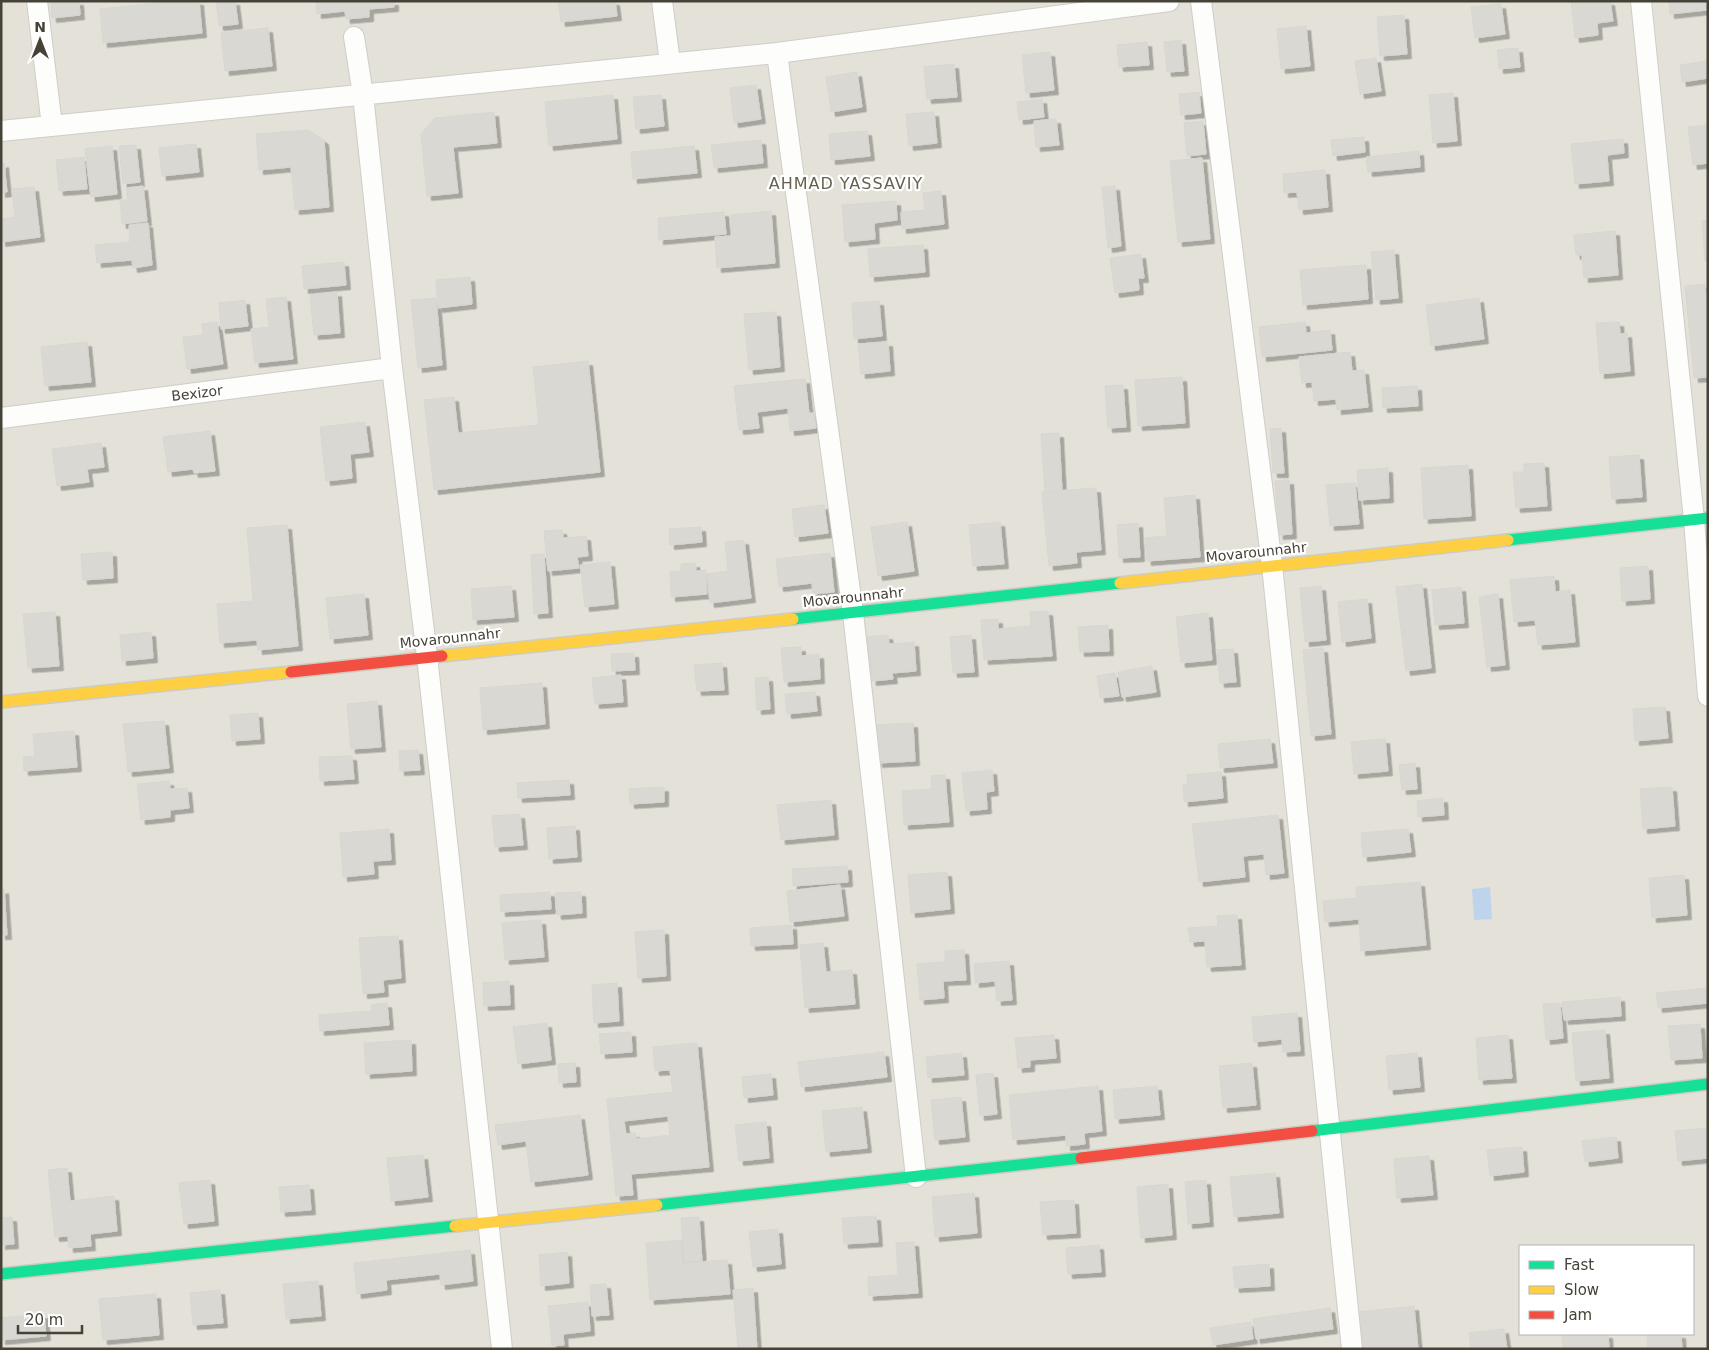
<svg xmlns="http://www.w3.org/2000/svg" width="1709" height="1350" viewBox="0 0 1709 1350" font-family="'DejaVu Sans',sans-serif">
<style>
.residential{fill:#e3e1d8;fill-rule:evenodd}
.water{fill:#bdd4ec}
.building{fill:#dad8d2;stroke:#d8d6d0;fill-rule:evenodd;filter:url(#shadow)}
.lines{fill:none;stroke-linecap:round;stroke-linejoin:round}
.street-casing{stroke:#cecdc7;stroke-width:22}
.fast-casing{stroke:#ceccc1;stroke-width:14}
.slow-casing{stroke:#ceccc1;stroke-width:14}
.jam-casing{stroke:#ceccc1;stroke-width:14}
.street{stroke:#fdfdfc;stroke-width:20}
.fast{stroke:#16e098;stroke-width:11}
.slow{stroke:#ffcf43;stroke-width:11}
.jam{stroke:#f24e42;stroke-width:11}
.labels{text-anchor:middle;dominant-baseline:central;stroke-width:4.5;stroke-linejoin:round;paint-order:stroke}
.street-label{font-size:14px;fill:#464237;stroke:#fff}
.quarter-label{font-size:16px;letter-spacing:1px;fill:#68614e;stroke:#fff}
</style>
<defs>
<filter id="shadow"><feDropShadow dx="4.5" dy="4.5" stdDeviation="0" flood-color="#0004"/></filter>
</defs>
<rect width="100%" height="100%" fill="#f0efea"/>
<!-- residential -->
<path class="residential" d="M 1,1 L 1708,1 L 1708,1349 L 1,1349 ZM 1520,1246 L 1693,1246 L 1693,1334 L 1520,1334 Z"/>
<!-- water -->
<path class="water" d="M 1490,887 L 1492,919 L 1474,920 L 1472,889 Z"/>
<!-- building -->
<path class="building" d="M 79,1 L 80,15 L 52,18 L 51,2 Z
M 176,1 L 199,1 L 202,33 L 103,43 L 100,9 Z
M 216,1 L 235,1 L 238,24 L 219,26 Z
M 316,1 L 394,1 L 394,7 L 369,9 L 369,17 L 346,19 L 345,11 L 317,14 Z
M 558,1 L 615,1 L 617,16 L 561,22 Z
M 1571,1 L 1610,1 L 1613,21 L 1597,23 L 1598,35 L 1575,38 Z
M 1669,1 L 1706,1 L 1707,10 L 1670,14 Z
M 1501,4 L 1505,34 L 1475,38 L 1471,7 Z
M 1404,15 L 1407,54 L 1380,56 L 1377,17 Z
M 1306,26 L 1310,66 L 1281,69 L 1277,29 Z
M 268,28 L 272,66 L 225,71 L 221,33 Z
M 1181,40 L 1184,71 L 1167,72 L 1164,42 Z
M 1147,42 L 1149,65 L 1119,67 L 1117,45 Z
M 1518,48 L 1520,67 L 1499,69 L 1497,50 Z
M 1050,52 L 1054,90 L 1026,93 L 1022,55 Z
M 1376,58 L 1381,91 L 1360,94 L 1355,61 Z
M 1707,61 L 1708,78 L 1682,82 L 1680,65 Z
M 954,64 L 957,97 L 927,99 L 924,67 Z
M 857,72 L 862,107 L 831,112 L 826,77 Z
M 756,85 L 761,119 L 734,123 L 730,88 Z
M 1199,92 L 1201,113 L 1181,115 L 1179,94 Z
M 1453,93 L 1457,141 L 1433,143 L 1429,95 Z
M 613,95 L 617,139 L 549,146 L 545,102 Z
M 661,95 L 664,126 L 636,129 L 633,97 Z
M 1042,99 L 1044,117 L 1019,120 L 1017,102 Z
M 494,112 L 497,143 L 453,147 L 458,193 L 427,196 L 421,134 L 435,118 Z
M 934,112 L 937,143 L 909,146 L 906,114 Z
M 1056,119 L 1059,145 L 1036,147 L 1034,121 Z
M 1203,121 L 1206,154 L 1187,156 L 1184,123 Z
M 1708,125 L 1708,163 L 1693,165 L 1688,127 Z
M 308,130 L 324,140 L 329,207 L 295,210 L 291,167 L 259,170 L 256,134 Z
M 867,131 L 870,156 L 831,160 L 829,134 Z
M 1364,137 L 1365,152 L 1333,156 L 1331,140 Z
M 1623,139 L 1624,153 L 1607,155 L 1609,181 L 1575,184 L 1571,144 Z
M 761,140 L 763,163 L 714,168 L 711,145 Z
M 196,144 L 199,172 L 162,176 L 159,148 Z
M 136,145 L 140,182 L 123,184 L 119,146 Z
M 112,146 L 117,194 L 91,197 L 85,149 Z
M 694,146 L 697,173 L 633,179 L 631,152 Z
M 1419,151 L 1420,167 L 1368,172 L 1366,157 Z
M 84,157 L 87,189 L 59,191 L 56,160 Z
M 1202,158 L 1210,239 L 1178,242 L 1170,161 Z
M 4,163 L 7,192 L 1,193 L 1,164 Z
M 1325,170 L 1328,207 L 1299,210 L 1297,192 L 1284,193 L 1283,174 Z
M 143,186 L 147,221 L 122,224 L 120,200 L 128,200 L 126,188 Z
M 1115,186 L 1121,246 L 1108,248 L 1102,187 Z
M 34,187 L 40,237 L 1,242 L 1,219 L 15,217 L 12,189 Z
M 941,191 L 944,224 L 902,229 L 901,212 L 925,210 L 923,193 Z
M 896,201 L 897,220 L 874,223 L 875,239 L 845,242 L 842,205 Z
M 771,211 L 775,263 L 717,268 L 715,237 L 732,236 L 731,215 Z
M 724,212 L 726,234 L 659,240 L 658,218 Z
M 1708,220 L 1708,260 L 1705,261 L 1702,221 Z
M 148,223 L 152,265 L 133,268 L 132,260 L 97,263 L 95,245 L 130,242 L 129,225 Z
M 1615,231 L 1618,275 L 1584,278 L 1582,255 L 1576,255 L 1574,235 Z
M 923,245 L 925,272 L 870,277 L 868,249 Z
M 1394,250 L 1398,298 L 1376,300 L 1371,252 Z
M 1141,254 L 1144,278 L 1138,278 L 1139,290 L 1115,293 L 1110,258 Z
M 344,262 L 346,285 L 304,289 L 302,266 Z
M 1366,265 L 1368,299 L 1303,305 L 1300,270 Z
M 470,277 L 472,304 L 438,308 L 436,280 Z
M 1705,284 L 1708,315 L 1708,377 L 1694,378 L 1685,286 Z
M 337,292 L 340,333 L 314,335 L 310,295 Z
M 286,297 L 293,359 L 255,363 L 251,329 L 269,327 L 266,299 Z
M 436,298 L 442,365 L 418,368 L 411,300 Z
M 1479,298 L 1484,339 L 1431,346 L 1426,305 Z
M 245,300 L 248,326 L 221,329 L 219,303 Z
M 879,301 L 882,336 L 854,339 L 852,303 Z
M 776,312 L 780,367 L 749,370 L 744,314 Z
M 217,322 L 223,364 L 187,369 L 183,337 L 203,335 L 202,324 Z
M 1305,322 L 1306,333 L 1330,330 L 1332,350 L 1262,357 L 1259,327 Z
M 1619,322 L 1620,334 L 1627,333 L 1630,371 L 1600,374 L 1596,323 Z
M 87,342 L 91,382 L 45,386 L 41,347 Z
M 888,342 L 890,371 L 861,374 L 858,344 Z
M 1350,352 L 1352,371 L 1364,370 L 1368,407 L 1337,410 L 1336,399 L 1314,401 L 1312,382 L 1302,383 L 1299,357 Z
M 588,361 L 600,472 L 434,490 L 424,400 L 454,397 L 458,433 L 539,425 L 533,367 Z
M 1182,377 L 1185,423 L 1138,426 L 1135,380 Z
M 805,379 L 809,413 L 814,413 L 816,428 L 790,431 L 788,408 L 757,412 L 759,428 L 739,430 L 734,386 Z
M 1123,385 L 1126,427 L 1108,428 L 1105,386 Z
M 1417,386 L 1418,406 L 1383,408 L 1382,388 Z
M 365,422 L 369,452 L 350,454 L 352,478 L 326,481 L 320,427 Z
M 1281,428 L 1284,473 L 1273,473 L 1270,429 Z
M 210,431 L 215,471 L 194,473 L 193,469 L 168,472 L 163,437 Z
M 1059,433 L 1062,491 L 1045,492 L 1041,434 Z
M 101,443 L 104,467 L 87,469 L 89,482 L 57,486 L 52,449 Z
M 1639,455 L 1642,497 L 1612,499 L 1609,457 Z
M 1544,463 L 1547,506 L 1516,508 L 1513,472 L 1524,472 L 1524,464 Z
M 1468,465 L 1471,516 L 1424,519 L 1421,468 Z
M 1388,468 L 1389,498 L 1359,500 L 1357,470 Z
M 1289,480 L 1292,534 L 1279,535 L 1275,481 Z
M 1355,483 L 1359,524 L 1330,526 L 1326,485 Z
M 1096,488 L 1101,550 L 1076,552 L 1077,563 L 1049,566 L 1042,492 Z
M 1195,495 L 1200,557 L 1147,561 L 1145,538 L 1167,536 L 1164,498 Z
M 824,505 L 828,533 L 795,537 L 792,509 Z
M 907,522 L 914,571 L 878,576 L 871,527 Z
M 1000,522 L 1004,564 L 973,566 L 969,525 Z
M 1138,523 L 1140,557 L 1119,558 L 1117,525 Z
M 287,525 L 298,646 L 258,650 L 257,640 L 220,643 L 217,604 L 253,601 L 247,528 Z
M 701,527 L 702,542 L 670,545 L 669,529 Z
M 562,530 L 563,538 L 586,536 L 588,556 L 577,557 L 579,568 L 548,571 L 544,531 Z
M 744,540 L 751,598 L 710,603 L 707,574 L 728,571 L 725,542 Z
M 112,552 L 113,578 L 83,580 L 81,554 Z
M 830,553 L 834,592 L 813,594 L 812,583 L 779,587 L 776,559 Z
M 544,554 L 548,613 L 534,614 L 531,555 Z
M 610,562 L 614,604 L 585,607 L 580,565 Z
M 695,563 L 696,571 L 706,570 L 707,594 L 671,597 L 670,572 L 681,571 L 681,564 Z
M 1648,566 L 1650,599 L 1622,601 L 1620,568 Z
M 1554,576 L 1555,592 L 1570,590 L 1575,642 L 1538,645 L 1535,620 L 1514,622 L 1510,580 Z
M 1422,584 L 1431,668 L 1406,671 L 1396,587 Z
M 511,586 L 514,617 L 473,620 L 471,589 Z
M 1321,586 L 1326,640 L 1305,642 L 1300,588 Z
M 1461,587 L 1464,623 L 1435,625 L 1432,590 Z
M 364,594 L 368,635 L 330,639 L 326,598 Z
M 1498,594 L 1505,665 L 1487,667 L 1479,597 Z
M 1367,599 L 1371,638 L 1342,642 L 1338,602 Z
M 1048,611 L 1052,656 L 984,660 L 981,620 L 998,619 L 998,629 L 1031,626 L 1030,612 Z
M 55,612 L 59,666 L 28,668 L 23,614 Z
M 1208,613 L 1212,660 L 1181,663 L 1176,617 Z
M 1108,625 L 1109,651 L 1080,652 L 1078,627 Z
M 151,632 L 153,658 L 122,661 L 120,635 Z
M 888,635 L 889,644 L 914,642 L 916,671 L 892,673 L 893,679 L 872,681 L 867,637 Z
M 971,635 L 974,672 L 953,673 L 950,637 Z
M 801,647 L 801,656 L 819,654 L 820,679 L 784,682 L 781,648 Z
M 1323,648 L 1331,734 L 1311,736 L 1303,650 Z
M 1233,649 L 1236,682 L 1220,683 L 1217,650 Z
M 634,653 L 635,670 L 612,671 L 611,654 Z
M 722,663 L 724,690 L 697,691 L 694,665 Z
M 1152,666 L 1156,692 L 1122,697 L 1118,672 Z
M 1115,673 L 1119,696 L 1100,698 L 1097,676 Z
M 621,675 L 623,702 L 595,704 L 592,678 Z
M 768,677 L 770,709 L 757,710 L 755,678 Z
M 542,683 L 545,724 L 483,730 L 480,688 Z
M 815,692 L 817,711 L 787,714 L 785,694 Z
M 377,701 L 381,747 L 351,749 L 347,704 Z
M 1665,707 L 1668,738 L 1635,741 L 1633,709 Z
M 258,713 L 260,739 L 232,741 L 230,715 Z
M 164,721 L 169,768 L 128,772 L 123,724 Z
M 913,723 L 915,761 L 878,763 L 876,725 Z
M 74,731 L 77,767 L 24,771 L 23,757 L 35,756 L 33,734 Z
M 1270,739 L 1273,763 L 1220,768 L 1218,744 Z
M 1385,739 L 1388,771 L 1354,774 L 1351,742 Z
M 418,750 L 420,770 L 400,771 L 399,751 Z
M 352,756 L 354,779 L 320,781 L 319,757 Z
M 1415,763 L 1417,789 L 1402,790 L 1399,765 Z
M 992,770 L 994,791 L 986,792 L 987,809 L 966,811 L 962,773 Z
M 1221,772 L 1223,798 L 1184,802 L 1183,785 L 1188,784 L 1187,775 Z
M 945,775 L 949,822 L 904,825 L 902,791 L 932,789 L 931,776 Z
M 569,780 L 570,795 L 518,798 L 517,783 Z
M 169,781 L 170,789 L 187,788 L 189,808 L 170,810 L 170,817 L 141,820 L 137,784 Z
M 664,787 L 664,802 L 630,804 L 629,789 Z
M 1672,787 L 1675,826 L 1643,829 L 1640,789 Z
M 1443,798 L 1444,815 L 1418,817 L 1417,801 Z
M 831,800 L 834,835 L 781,840 L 777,805 Z
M 520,814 L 523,845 L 495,847 L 492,816 Z
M 1278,815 L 1284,873 L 1266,875 L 1264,854 L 1243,856 L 1245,877 L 1199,882 L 1192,824 Z
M 575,826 L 577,857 L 549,859 L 547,828 Z
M 389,829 L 391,860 L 373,861 L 374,874 L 343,877 L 340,833 Z
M 1408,829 L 1411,852 L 1363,857 L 1361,833 Z
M 847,866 L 848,882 L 793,886 L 792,869 Z
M 947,872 L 950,909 L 911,913 L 908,875 Z
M 1684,875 L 1687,915 L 1652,918 L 1649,878 Z
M 1420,882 L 1426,945 L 1361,951 L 1359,919 L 1325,922 L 1323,901 L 1357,898 L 1356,887 Z
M 840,885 L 844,916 L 790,922 L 787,891 Z
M 4,889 L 7,935 L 1,935 L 1,890 Z
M 550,892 L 551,909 L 501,912 L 500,895 Z
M 581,892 L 582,913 L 557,915 L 555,893 Z
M 1237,915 L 1241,965 L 1207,967 L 1205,941 L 1190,942 L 1188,928 L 1218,926 L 1217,916 Z
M 541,920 L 544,957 L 505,960 L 502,923 Z
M 792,925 L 793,944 L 751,946 L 750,928 Z
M 664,930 L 666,976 L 638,978 L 635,932 Z
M 398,936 L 401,978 L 383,980 L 384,992 L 363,994 L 359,938 Z
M 823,943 L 826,972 L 852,970 L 855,1004 L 805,1008 L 800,945 Z
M 964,950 L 966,980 L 943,981 L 944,998 L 920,1000 L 917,964 L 945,962 L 945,951 Z
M 1009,961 L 1012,1000 L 997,1001 L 995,981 L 975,983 L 974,964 Z
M 509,981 L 510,1005 L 484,1006 L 483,983 Z
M 617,983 L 619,1021 L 594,1023 L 592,985 Z
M 1708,988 L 1708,1003 L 1658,1008 L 1656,993 Z
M 1620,997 L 1621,1016 L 1564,1020 L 1562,1002 Z
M 387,1003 L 389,1025 L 320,1031 L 319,1015 L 372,1011 L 371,1005 Z
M 1560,1003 L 1563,1038 L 1546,1040 L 1543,1004 Z
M 1297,1013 L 1300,1051 L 1283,1052 L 1282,1039 L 1254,1042 L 1252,1017 Z
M 547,1023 L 551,1060 L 518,1064 L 513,1027 Z
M 1700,1024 L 1702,1058 L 1671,1060 L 1668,1026 Z
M 1605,1030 L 1609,1078 L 1576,1081 L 1572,1033 Z
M 631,1032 L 632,1052 L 601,1054 L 599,1034 Z
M 1054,1035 L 1056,1058 L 1030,1060 L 1030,1067 L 1018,1068 L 1015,1038 Z
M 1508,1035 L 1512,1078 L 1479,1080 L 1476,1038 Z
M 411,1040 L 412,1071 L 366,1074 L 364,1043 Z
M 697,1043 L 709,1167 L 631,1174 L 633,1195 L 616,1196 L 607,1099 L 673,1092 L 670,1070 L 655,1071 L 653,1047 ZM 668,1116 L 670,1135 L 636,1139 L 635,1133 L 626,1134 L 624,1121 Z
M 884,1052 L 887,1077 L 801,1087 L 798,1062 Z
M 962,1053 L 964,1075 L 928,1078 L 926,1057 Z
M 1417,1053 L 1420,1087 L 1389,1090 L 1386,1056 Z
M 575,1063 L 576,1082 L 559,1083 L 558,1064 Z
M 1252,1063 L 1256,1105 L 1223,1108 L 1219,1066 Z
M 993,1073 L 997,1114 L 980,1116 L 976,1075 Z
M 771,1074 L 773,1095 L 744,1098 L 742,1077 Z
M 1098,1086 L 1102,1131 L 1084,1133 L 1085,1144 L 1066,1146 L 1066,1135 L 1013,1140 L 1009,1095 Z
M 1157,1086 L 1160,1115 L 1115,1119 L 1113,1090 Z
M 961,1097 L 965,1137 L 935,1140 L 931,1100 Z
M 862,1107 L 867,1148 L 826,1152 L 822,1111 Z
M 580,1115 L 588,1175 L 531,1182 L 526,1141 L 498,1145 L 495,1125 Z
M 766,1122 L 769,1158 L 739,1161 L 735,1125 Z
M 1707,1128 L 1708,1158 L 1678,1161 L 1675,1131 Z
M 1616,1137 L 1618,1158 L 1585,1162 L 1582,1141 Z
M 1522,1147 L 1524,1172 L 1490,1176 L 1487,1150 Z
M 423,1155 L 428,1197 L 391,1201 L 387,1158 Z
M 1429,1156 L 1433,1195 L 1397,1198 L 1394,1159 Z
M 67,1168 L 70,1201 L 114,1196 L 117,1231 L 90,1234 L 91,1246 L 69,1248 L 68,1236 L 55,1237 L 48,1170 Z
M 1275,1173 L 1279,1213 L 1234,1217 L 1230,1177 Z
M 210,1180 L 214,1221 L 184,1224 L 179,1183 Z
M 1206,1180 L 1209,1222 L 1188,1224 L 1185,1182 Z
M 1168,1184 L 1172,1235 L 1141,1238 L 1137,1187 Z
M 309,1185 L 311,1210 L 281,1212 L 279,1187 Z
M 974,1193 L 977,1233 L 935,1237 L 932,1197 Z
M 1074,1200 L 1076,1233 L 1043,1235 L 1040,1202 Z
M 876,1216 L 878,1242 L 844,1244 L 842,1218 Z
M 12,1217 L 14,1244 L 1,1245 L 1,1218 Z
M 699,1217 L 702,1261 L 684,1262 L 681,1218 Z
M 778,1229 L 781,1264 L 753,1267 L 749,1232 Z
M 682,1240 L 683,1263 L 727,1260 L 730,1294 L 650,1300 L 646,1243 Z
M 914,1242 L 918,1293 L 869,1296 L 868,1277 L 898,1275 L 896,1243 Z
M 1099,1245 L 1101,1272 L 1068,1274 L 1066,1248 Z
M 470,1250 L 473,1281 L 441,1285 L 440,1274 L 386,1280 L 387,1290 L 357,1294 L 354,1263 Z
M 567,1252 L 569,1283 L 541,1286 L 539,1255 Z
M 1269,1264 L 1270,1286 L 1235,1288 L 1233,1267 Z
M 318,1281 L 321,1316 L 286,1319 L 283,1284 Z
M 606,1284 L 609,1315 L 592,1316 L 590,1285 Z
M 753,1288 L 757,1349 L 738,1349 L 733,1290 Z
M 220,1290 L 223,1323 L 193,1325 L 190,1293 Z
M 156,1294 L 159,1335 L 103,1340 L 99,1299 Z
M 588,1302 L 590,1331 L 563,1334 L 564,1345 L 552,1346 L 548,1306 Z
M 1414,1306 L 1418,1349 L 1361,1349 L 1357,1312 Z
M 1330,1308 L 1333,1329 L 1256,1339 L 1253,1319 Z
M 44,1314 L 46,1336 L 1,1340 L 1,1318 Z
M 1251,1322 L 1253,1339 L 1213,1345 L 1210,1328 Z
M 1504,1329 L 1507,1349 L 1471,1349 L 1469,1333 Z
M 1562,1334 L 1608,1334 L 1609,1349 L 1563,1349 Z
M 1647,1334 L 1681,1334 L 1682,1349 L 1648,1349 Z"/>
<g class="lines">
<!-- street casing -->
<g class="street-casing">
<path id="street" d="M 37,1 L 52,126
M 662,1 L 670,63
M 1201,1 L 1272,565 L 1352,1349
M 1641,1 L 1694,520 L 1708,696
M 354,37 L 363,95 L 392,368 L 427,656 L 502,1349
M 777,53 L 853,613 L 916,1177
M 1,131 L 777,53 L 1169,1
M 1,418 L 392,368"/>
</g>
<!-- fast casing -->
<g class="fast-casing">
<path id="fast" d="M 1508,540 L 1708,518
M 793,619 L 1120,583
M 1312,1131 L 1708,1084
M 657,1205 L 1081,1158
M 1,1274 L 455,1226"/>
</g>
<!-- slow casing -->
<g class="slow-casing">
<path id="slow" d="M 1120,583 L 1508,540
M 442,656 L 793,619
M 1,702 L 291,672
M 455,1226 L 657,1205"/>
</g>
<!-- jam casing -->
<g class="jam-casing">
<path id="jam" d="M 291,672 L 442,656
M 1081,1158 L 1312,1131"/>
</g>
<!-- street -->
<use href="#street" class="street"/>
<!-- fast -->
<use href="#fast" class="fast"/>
<!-- slow -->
<use href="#slow" class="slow"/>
<!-- jam -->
<use href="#jam" class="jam"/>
</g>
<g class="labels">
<!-- street labels -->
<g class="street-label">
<text transform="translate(197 393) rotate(-7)">Bexizor</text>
<text transform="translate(1256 552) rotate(-6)">Movarounnahr</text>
<text transform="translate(853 597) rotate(-6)">Movarounnahr</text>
<text transform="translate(450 638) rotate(-6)">Movarounnahr</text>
</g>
<!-- quarter labels -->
<g class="quarter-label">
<text x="846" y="183">AHMAD YASSAVIY</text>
</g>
</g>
<!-- border -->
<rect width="1709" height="1350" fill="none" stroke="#464237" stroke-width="5"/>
<!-- legend -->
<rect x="1519" y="1245" width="175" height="90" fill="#ffffff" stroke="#b5b3af"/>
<rect x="1529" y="1261" width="25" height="8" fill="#16e098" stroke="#b5b3af"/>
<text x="1564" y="1270" font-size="15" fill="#464237">Fast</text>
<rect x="1529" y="1286" width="25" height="8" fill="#ffcf43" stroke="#b5b3af"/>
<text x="1564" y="1295" font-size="15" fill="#464237">Slow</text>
<rect x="1529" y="1311" width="25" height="8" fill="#f24e42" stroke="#b5b3af"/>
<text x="1564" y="1320" font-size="15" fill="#464237">Jam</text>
<!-- north arrow -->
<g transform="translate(40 40)" stroke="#ffffff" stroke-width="4" paint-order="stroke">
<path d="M0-4L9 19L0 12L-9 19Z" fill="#464237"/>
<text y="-8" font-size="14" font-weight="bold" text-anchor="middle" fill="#464237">N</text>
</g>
<!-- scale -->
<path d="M18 1325v8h64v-8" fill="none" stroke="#464237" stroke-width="2.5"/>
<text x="25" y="1325" font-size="15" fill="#464237" stroke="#ffffff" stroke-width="4" paint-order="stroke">20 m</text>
</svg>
